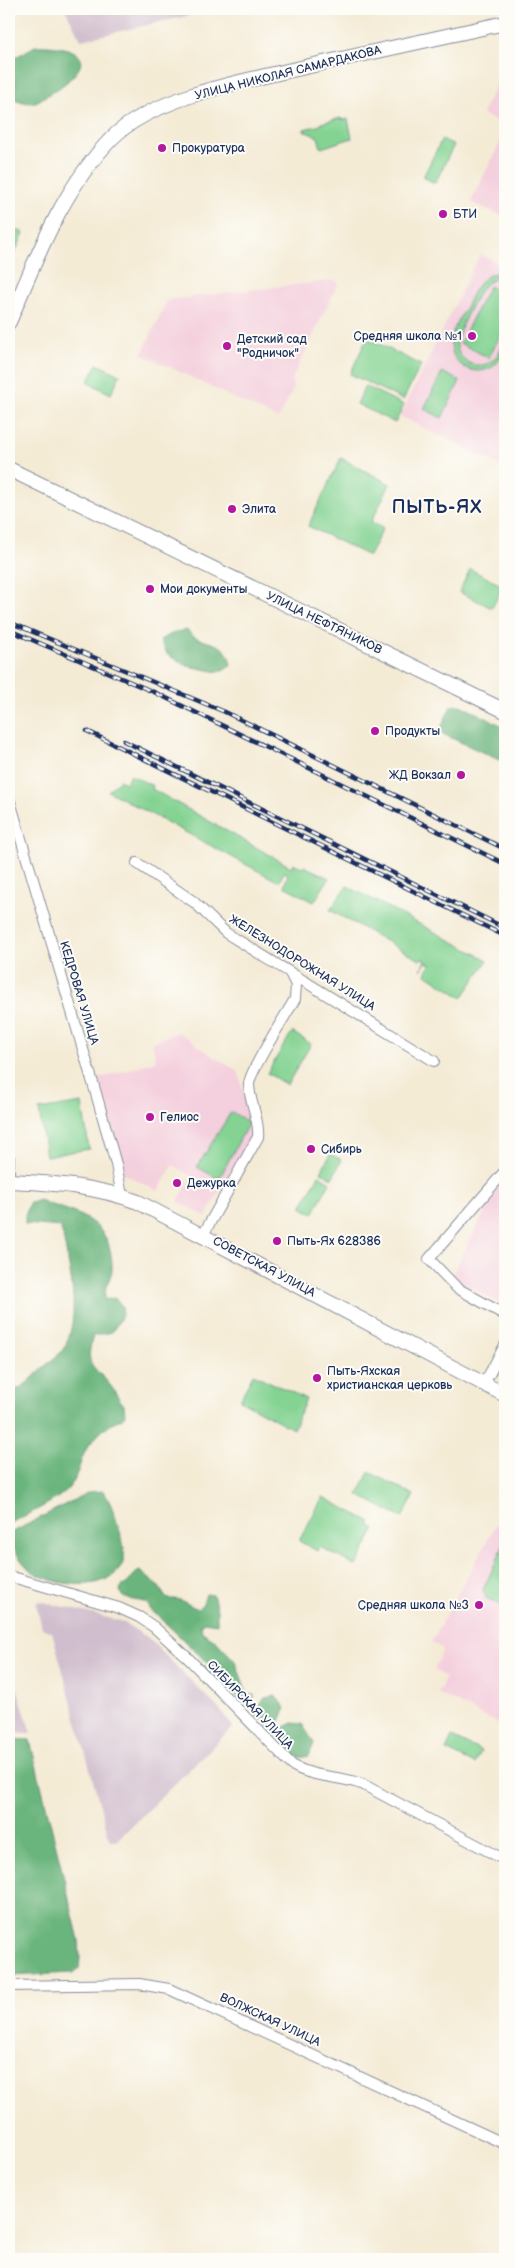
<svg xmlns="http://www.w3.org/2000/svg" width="514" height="2268" viewBox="0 0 514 2268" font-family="'Balsamiq Sans',sans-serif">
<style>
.built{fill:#f4cfdd}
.industrial{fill:#d0bdcd}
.green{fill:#84d393;stroke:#508178}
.forest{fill:#6bb57d;stroke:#43726e}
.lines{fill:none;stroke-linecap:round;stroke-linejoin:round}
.street-casing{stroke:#888d9a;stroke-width:12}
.secondary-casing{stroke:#888d9a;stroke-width:16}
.street{stroke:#fff;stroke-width:10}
.secondary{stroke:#fff;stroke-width:14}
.rail-casing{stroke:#1b2f5e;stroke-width:4.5}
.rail{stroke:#fdfcf7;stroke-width:2.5;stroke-dasharray:8;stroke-linecap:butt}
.poi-dot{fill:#b5179e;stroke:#fdfcf7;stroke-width:2}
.labels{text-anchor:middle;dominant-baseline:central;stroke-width:4;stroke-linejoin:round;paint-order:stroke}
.street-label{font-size:12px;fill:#1b2f5e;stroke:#fdfcf7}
.poi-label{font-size:12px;fill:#1b2f5e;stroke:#fdfcf7;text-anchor:start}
.district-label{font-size:18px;font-weight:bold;letter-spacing:1px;fill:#1b2f5e;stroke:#fdfcf7}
</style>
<rect width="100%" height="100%" fill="#fdfcf7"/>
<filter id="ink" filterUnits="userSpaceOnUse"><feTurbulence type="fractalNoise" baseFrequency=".02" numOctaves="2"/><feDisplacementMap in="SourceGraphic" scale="10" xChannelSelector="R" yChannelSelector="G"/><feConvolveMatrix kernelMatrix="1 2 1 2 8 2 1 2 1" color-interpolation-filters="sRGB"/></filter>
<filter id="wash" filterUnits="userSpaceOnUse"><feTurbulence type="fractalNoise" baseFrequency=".0096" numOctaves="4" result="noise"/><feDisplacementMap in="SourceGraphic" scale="20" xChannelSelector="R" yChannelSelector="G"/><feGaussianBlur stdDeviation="1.12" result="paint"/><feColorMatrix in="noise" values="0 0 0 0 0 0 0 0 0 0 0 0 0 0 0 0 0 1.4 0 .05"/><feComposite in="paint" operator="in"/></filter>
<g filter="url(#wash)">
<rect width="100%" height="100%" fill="#f4ebd5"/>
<!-- built -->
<path class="built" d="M 505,66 L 505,125 L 482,114 Z
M 505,132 L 505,217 L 471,202 Z
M 480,254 L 505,266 L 505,468 L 400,416 Z
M 336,280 L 338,284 L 292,379 L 293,390 L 278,419 L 142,354 L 167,300 Z
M 179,1032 L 211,1055 L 238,1071 L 255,1134 L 236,1169 L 232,1167 L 206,1217 L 178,1201 L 192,1176 L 173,1165 L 158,1191 L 123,1173 L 98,1079 L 156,1061 L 152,1042 Z
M 499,1185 L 505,1189 L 505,1306 L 457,1280 L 452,1274 Z
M 505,1509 L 505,1727 L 438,1693 L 446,1677 L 434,1670 L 443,1649 L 431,1642 Z"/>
<!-- industrial -->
<path class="industrial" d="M 65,9 L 218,9 L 81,40 Z
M 39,1601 L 121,1621 L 147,1637 L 220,1710 L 233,1727 L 116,1841 L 110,1841 L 52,1632 L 42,1628 L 36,1604 Z
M 9,1662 L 31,1733 L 9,1732 Z"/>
<!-- green -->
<path class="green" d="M 341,118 L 342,120 L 348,119 L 352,138 L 321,148 L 318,137 L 304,131 L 304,129 L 321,125 L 321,123 Z
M 442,139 L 454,145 L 435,183 L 423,177 Z
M 9,226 L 24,233 L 9,265 Z
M 494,273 L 505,273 L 505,279 C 499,278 492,279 487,283 C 477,290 454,337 457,348 C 461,365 482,371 494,359 C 499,354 502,346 505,339 C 505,384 450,378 451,342 C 451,330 460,318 466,307 C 473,293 478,279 494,273 Z
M 489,286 L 505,294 L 505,326 L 489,358 L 460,343 Z
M 367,338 L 421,365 L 403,400 L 350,374 Z
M 97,364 L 120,375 L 111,394 L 88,382 Z
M 442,372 L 460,381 L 442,418 L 424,409 Z
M 365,386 L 404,405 L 395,423 L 357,404 Z
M 341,458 L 390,484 L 371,522 L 383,528 L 369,556 L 308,526 Z
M 470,569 L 503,586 L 492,608 L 459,592 Z
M 130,775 L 153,786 L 152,789 L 291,867 L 293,863 L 303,868 L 304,866 L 329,878 L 314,902 L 284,886 L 288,874 L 284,872 L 280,880 L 277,881 L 108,791 L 119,780 L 126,783 Z
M 347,886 L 488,960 L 462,998 L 426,974 L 430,964 L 426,962 L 421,970 L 425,960 L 422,958 L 420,960 L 330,910 Z
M 292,1032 L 311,1044 L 287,1085 L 267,1073 Z
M 82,1103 L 89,1149 L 46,1156 L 39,1110 Z
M 231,1112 L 249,1122 L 219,1179 L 197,1167 Z
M 330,1154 L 342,1160 L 332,1178 L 321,1172 Z
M 319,1175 L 330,1182 L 313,1214 L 301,1207 Z
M 253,1374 L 306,1399 L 293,1429 L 240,1400 Z
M 369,1472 L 414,1495 L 402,1518 L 358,1495 Z
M 323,1497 L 371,1522 L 369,1525 L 375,1529 L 356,1566 L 320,1547 L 317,1551 L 299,1541 Z
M 505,1542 L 505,1607 L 486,1598 L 483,1590 Z
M 452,1737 L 481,1751 L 475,1764 L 446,1750 Z"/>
<!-- forest -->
<path class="forest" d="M 35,46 C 52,45 100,48 73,76 C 64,86 49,94 38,101 C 27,106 19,100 9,97 L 9,61 Z
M 187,630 C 201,648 228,636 231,666 L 218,672 L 187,666 L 167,654 L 160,640 L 175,632 Z
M 460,705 L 505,727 L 505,758 L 499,760 L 443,734 L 441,728 L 451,706 Z
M 39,1200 C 75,1214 112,1218 112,1267 C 113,1278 103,1284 105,1300 L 114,1298 C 130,1309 120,1319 112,1332 L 93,1336 C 84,1367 93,1364 110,1385 C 116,1392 118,1399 124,1405 L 125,1415 C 121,1421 115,1420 109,1425 C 102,1430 96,1437 90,1444 C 80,1456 80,1472 71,1485 C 60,1501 26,1514 9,1524 L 9,1383 L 16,1390 C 27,1385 35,1375 45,1366 C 50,1361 58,1356 62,1351 C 84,1319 68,1262 61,1227 L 25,1224 L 25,1216 L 29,1203 Z
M 103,1491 C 111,1502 114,1513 118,1526 C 122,1537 128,1555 121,1567 C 105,1594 46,1586 27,1567 C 19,1559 11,1545 9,1534 L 89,1492 Z
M 140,1571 L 159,1587 L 166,1598 C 171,1600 177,1598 182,1601 C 197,1608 200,1615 206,1594 L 213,1595 L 217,1609 L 217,1624 L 204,1622 L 201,1625 L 202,1632 L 214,1639 L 235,1661 L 248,1695 L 254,1695 L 254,1701 L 248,1703 L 238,1697 L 218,1673 L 157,1615 C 150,1612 151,1608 146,1603 C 142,1600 129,1601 122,1596 L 120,1590 L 122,1586 C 132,1583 131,1574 140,1571 Z
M 276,1696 L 286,1708 L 280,1721 L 269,1730 L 266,1720 L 257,1719 L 254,1711 L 265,1698 Z
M 293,1723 L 302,1724 L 314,1743 L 309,1756 C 294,1761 288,1751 280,1740 L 281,1729 Z
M 9,1739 L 30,1740 L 79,1940 L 80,1957 L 79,1969 L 72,1973 L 9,1976 Z"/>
</g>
<g filter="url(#ink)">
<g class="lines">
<!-- street casing -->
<g class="street-casing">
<path id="street" d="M 9,798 L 95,1090 L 116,1164 L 122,1196
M 137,863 L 194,902 L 226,933 L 434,1061
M 9,1158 L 9,1181
M 505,1171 L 429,1259 L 457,1288 L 505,1315
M 203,1235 L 258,1137 C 260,1119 249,1102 249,1084 C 250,1070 286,1015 295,999 L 296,985 L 290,973
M 484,1384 L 505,1345
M 9,1576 L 119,1608 L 139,1617 L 154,1627 L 188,1658 L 292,1765 C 315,1779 340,1775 364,1785 L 505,1860
M 9,1986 L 139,1984 L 169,1989 L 505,2144"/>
</g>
<!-- secondary casing -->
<g class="secondary-casing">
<path id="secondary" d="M 9,322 C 37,257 62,189 112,138 C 154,96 249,80 305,67 C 372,52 439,38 505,23
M 9,469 L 505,711
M 9,1181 C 53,1183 96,1186 138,1202 L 505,1395"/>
</g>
<!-- street -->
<use href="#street" class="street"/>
<!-- secondary -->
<use href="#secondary" class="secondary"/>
<!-- rail casing -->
<g class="rail-casing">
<path id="rail" d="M 9,622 L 225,712 L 505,849
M 9,630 L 156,693 L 505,864
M 87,731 L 505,936
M 124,741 L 505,928"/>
</g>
<!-- rail -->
<use href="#rail" class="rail"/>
</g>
</g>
<!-- markers -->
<g class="poi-dot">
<circle cx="162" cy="148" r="5"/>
<circle cx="443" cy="214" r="5"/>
<circle cx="472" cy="336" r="5"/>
<circle cx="227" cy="346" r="5"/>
<circle cx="232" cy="509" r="5"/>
<circle cx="150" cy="589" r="5"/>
<circle cx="375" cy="731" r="5"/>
<circle cx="461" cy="775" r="5"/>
<circle cx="150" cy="1117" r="5"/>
<circle cx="311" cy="1149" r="5"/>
<circle cx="177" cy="1183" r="5"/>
<circle cx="277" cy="1241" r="5"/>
<circle cx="317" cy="1378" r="5"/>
<circle cx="479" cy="1605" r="5"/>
</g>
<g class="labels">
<!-- street labels -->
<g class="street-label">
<text transform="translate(288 73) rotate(-14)">УЛИЦА НИКОЛАЯ САМАРДАКОВА</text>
<text transform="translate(324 623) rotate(26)">УЛИЦА НЕФТЯНИКОВ</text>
<text transform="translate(302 963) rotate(32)">ЖЕЛЕЗНОДОРОЖНАЯ УЛИЦА</text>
<text transform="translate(79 993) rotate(73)">КЕДРОВАЯ УЛИЦА</text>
<text transform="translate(264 1267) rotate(28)">СОВЕТСКАЯ УЛИЦА</text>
<text transform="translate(250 1705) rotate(46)">СИБИРСКАЯ УЛИЦА</text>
<text transform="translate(270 2020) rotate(25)">ВОЛЖСКАЯ УЛИЦА</text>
</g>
<!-- poi labels -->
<g class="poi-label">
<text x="172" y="148">Прокуратура</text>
<text x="453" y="214">БТИ</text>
<text x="462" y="336" text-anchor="end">Средняя школа №1</text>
<text x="237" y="339">Детский сад<tspan x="237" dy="14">"Родничок"</tspan></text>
<text x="242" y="509">Элита</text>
<text x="160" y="589">Мои документы</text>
<text x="385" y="731">Продукты</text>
<text x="451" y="775" text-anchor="end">ЖД Вокзал</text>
<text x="160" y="1117">Гелиос</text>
<text x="321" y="1149">Сибирь</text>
<text x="187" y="1183">Дежурка</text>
<text x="287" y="1241">Пыть-Ях 628386</text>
<text x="327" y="1371">Пыть-Яхская<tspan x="327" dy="14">христианская церковь</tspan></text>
<text x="469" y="1605" text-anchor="end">Средняя школа №3</text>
</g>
<!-- district labels -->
<g class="district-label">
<text x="437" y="507">ПЫТЬ-ЯХ</text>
</g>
</g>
<!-- margin -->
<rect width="514" height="2268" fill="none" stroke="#fdfcf7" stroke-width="30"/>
</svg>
